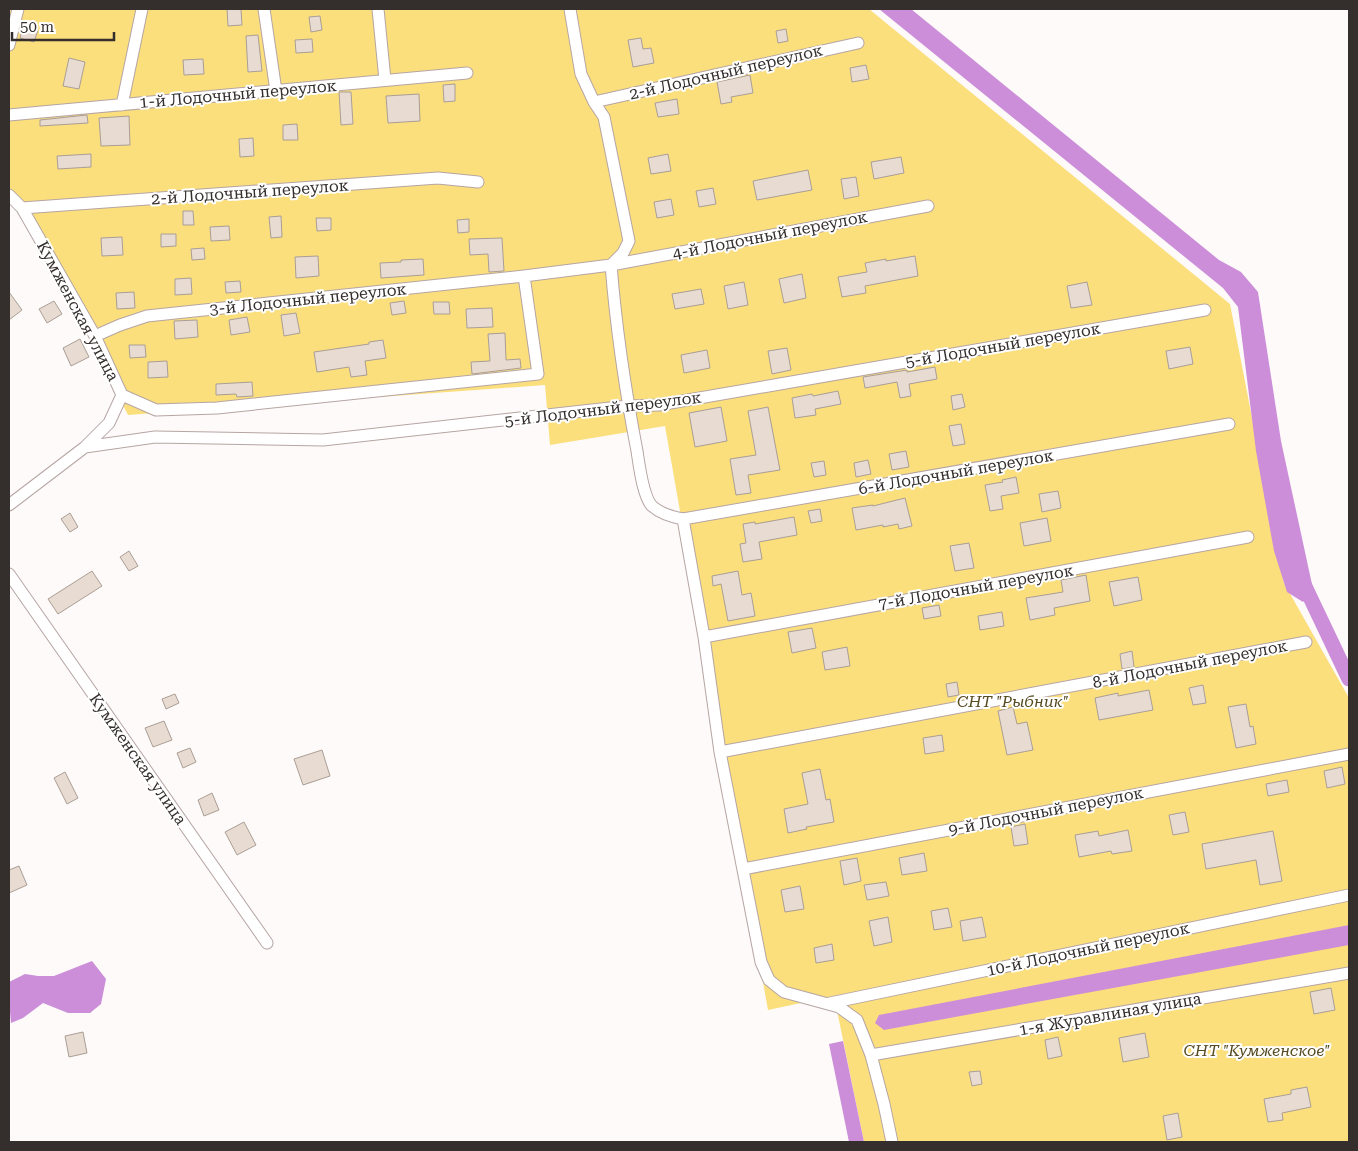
<svg xmlns="http://www.w3.org/2000/svg" width="1358" height="1151" viewBox="0 0 1358 1151" font-family="'Roboto Serif',serif">
<style>
.green{fill:#fbdf7d}
.water{fill:#cc8ed9}
.lines{fill:none;stroke-linecap:round;stroke-linejoin:round}
.canal{stroke:#cc8ed9;stroke-width:15}
.building{fill:#e8dbd1;stroke:#aa9e95}
.minor-casing{stroke:#b6a5a3;stroke-width:13}
.minor{stroke:#fff;stroke-width:11}
.labels{text-anchor:middle;dominant-baseline:central;stroke-width:4;stroke-linejoin:round;paint-order:stroke}
.street-label{font-size:16px;fill:#342e2d;stroke:#fff}
.park-label{font-size:16px;font-style:italic;fill:#574b22;stroke:#fff}
</style>
<rect width="100%" height="100%" fill="#fdfaf9"/>
<!-- green -->
<path class="green" d="M 9,9 L 869,9 L 1230,304 L 1284,583 L 1349,698 L 1349,1142 L 864,1142 L 834,996 L 768,1010 L 665,426 L 550,445 L 545,385 L 128,415 L 26,212 L 9,199 Z"/>
<!-- water -->
<path class="water" d="M 879,9 L 911,9 L 1219,260 L 1241,272 L 1258,292 L 1281,441 L 1313,589 L 1303,602 L 1287,592 L 1274,551 L 1256,451 L 1238,307 L 1223,288 Z
M 1349,925 L 1349,945 L 884,1030 L 875,1023 L 879,1015 Z
M 92,961 L 106,979 L 101,1004 L 90,1013 L 68,1013 L 43,1003 L 23,1018 L 11,1023 L 10,1012 L 9,1011 L 9,982 L 25,974 L 38,976 L 54,976 Z
M 843,1041 L 864,1142 L 849,1142 L 829,1044 Z"/>
<g class="lines">
<!-- canal -->
<path class="canal" d="M 1300,576 L 1349,679"/>
</g>
<!-- building -->
<path class="building" d="M 227,9 L 241,9 L 242,25 L 228,26 Z
M 320,16 L 322,30 L 311,32 L 309,17 Z
M 23,26 L 38,30 L 34,42 L 20,38 Z
M 786,29 L 788,41 L 778,43 L 776,31 Z
M 258,35 L 262,71 L 248,72 L 246,36 Z
M 641,38 L 643,49 L 651,48 L 654,63 L 633,67 L 628,40 Z
M 312,39 L 313,52 L 296,53 L 295,40 Z
M 69,58 L 85,62 L 79,89 L 63,86 Z
M 203,59 L 204,74 L 184,75 L 183,60 Z
M 866,65 L 869,79 L 852,82 L 850,68 Z
M 750,75 L 753,93 L 731,97 L 732,102 L 721,104 L 717,82 Z
M 455,84 L 455,101 L 444,102 L 443,85 Z
M 339,92 L 351,92 L 353,124 L 341,125 Z
M 419,94 L 420,121 L 388,123 L 386,96 Z
M 677,99 L 679,114 L 658,117 L 655,103 Z
M 87,115 L 88,123 L 40,126 L 40,120 Z
M 129,116 L 130,145 L 101,146 L 99,118 Z
M 297,124 L 298,140 L 283,140 L 283,125 Z
M 253,138 L 254,156 L 240,157 L 239,139 Z
M 91,154 L 91,167 L 58,169 L 57,156 Z
M 668,154 L 671,171 L 651,174 L 648,158 Z
M 901,157 L 904,173 L 874,179 L 871,162 Z
M 808,170 L 812,190 L 757,200 L 753,181 Z
M 856,177 L 859,196 L 844,199 L 841,179 Z
M 713,188 L 716,204 L 699,207 L 696,191 Z
M 671,199 L 674,215 L 657,218 L 654,202 Z
M 183,211 L 193,211 L 194,225 L 183,225 Z
M 281,216 L 282,237 L 271,238 L 269,217 Z
M 316,218 L 331,218 L 331,230 L 317,231 Z
M 469,219 L 469,232 L 458,233 L 457,220 Z
M 229,226 L 230,240 L 211,241 L 210,227 Z
M 161,234 L 176,234 L 176,246 L 161,247 Z
M 122,237 L 123,255 L 102,256 L 101,238 Z
M 502,238 L 504,271 L 489,272 L 488,254 L 470,255 L 469,239 Z
M 204,248 L 205,259 L 192,260 L 191,249 Z
M 318,256 L 319,276 L 296,278 L 295,257 Z
M 915,256 L 918,276 L 865,286 L 866,293 L 842,297 L 838,277 L 867,272 L 865,263 L 886,259 L 886,261 Z
M 423,259 L 424,275 L 381,278 L 380,263 L 401,262 L 401,260 Z
M 802,274 L 806,298 L 784,303 L 779,279 Z
M 191,278 L 192,294 L 175,295 L 175,279 Z
M 240,281 L 241,292 L 226,293 L 225,282 Z
M 744,282 L 748,305 L 728,309 L 724,286 Z
M 1087,282 L 1092,305 L 1071,308 L 1067,286 Z
M 701,289 L 704,304 L 675,309 L 672,294 Z
M 9,292 L 22,310 L 9,320 Z
M 134,292 L 135,308 L 117,309 L 116,293 Z
M 54,301 L 62,314 L 47,323 L 39,309 Z
M 404,301 L 406,313 L 392,315 L 390,303 Z
M 433,302 L 449,302 L 450,314 L 434,314 Z
M 492,308 L 493,327 L 467,328 L 466,309 Z
M 296,313 L 300,333 L 284,336 L 281,315 Z
M 247,317 L 250,332 L 231,335 L 229,320 Z
M 197,320 L 198,337 L 175,339 L 174,321 Z
M 505,333 L 506,360 L 520,359 L 521,368 L 472,374 L 471,362 L 490,361 L 488,334 Z
M 80,339 L 89,357 L 71,366 L 63,348 Z
M 383,340 L 386,358 L 365,361 L 367,375 L 351,377 L 349,367 L 317,372 L 314,352 L 369,344 L 369,342 Z
M 129,345 L 145,345 L 146,357 L 130,358 Z
M 1190,347 L 1193,364 L 1169,369 L 1166,351 Z
M 787,348 L 791,370 L 772,374 L 768,351 Z
M 707,350 L 710,368 L 684,373 L 681,355 Z
M 167,361 L 168,377 L 148,378 L 148,362 Z
M 935,367 L 937,379 L 909,384 L 911,396 L 900,398 L 897,382 L 865,388 L 863,377 L 907,370 L 907,372 Z
M 252,382 L 253,396 L 237,397 L 236,394 L 216,395 L 216,384 Z
M 838,391 L 841,404 L 815,409 L 816,415 L 795,418 L 792,398 L 812,394 L 813,396 Z
M 962,394 L 965,407 L 953,410 L 951,396 Z
M 721,407 L 727,441 L 695,447 L 689,413 Z
M 768,407 L 780,470 L 748,475 L 751,493 L 736,495 L 730,459 L 756,455 L 748,411 Z
M 961,424 L 965,444 L 953,446 L 949,426 Z
M 906,451 L 909,467 L 892,470 L 889,454 Z
M 868,460 L 871,474 L 856,477 L 854,463 Z
M 824,461 L 826,475 L 814,477 L 811,463 Z
M 1016,477 L 1019,493 L 1001,496 L 1003,509 L 990,511 L 985,485 L 1003,482 L 1002,480 Z
M 1058,491 L 1061,508 L 1042,512 L 1039,494 Z
M 905,498 L 912,526 L 899,529 L 898,524 L 883,527 L 883,525 L 856,530 L 852,508 L 873,505 L 873,506 Z
M 820,509 L 822,521 L 811,523 L 808,511 Z
M 70,513 L 78,527 L 70,532 L 61,519 Z
M 794,517 L 797,535 L 759,542 L 762,559 L 743,562 L 740,544 L 746,543 L 743,524 L 755,522 L 755,524 Z
M 1047,518 L 1051,541 L 1024,546 L 1020,523 Z
M 969,543 L 974,568 L 955,571 L 950,546 Z
M 129,551 L 138,566 L 129,571 L 120,557 Z
M 92,571 L 102,586 L 58,614 L 48,599 Z
M 738,571 L 742,595 L 751,593 L 755,616 L 728,621 L 721,584 L 713,586 L 712,576 Z
M 1086,575 L 1090,601 L 1054,608 L 1055,615 L 1030,620 L 1026,598 L 1063,592 L 1061,580 Z
M 1138,577 L 1142,600 L 1114,606 L 1109,582 Z
M 939,605 L 941,616 L 924,619 L 922,608 Z
M 1002,612 L 1004,626 L 980,630 L 978,616 Z
M 812,628 L 816,648 L 792,653 L 788,632 Z
M 847,647 L 850,666 L 825,670 L 822,652 Z
M 1132,651 L 1134,667 L 1122,669 L 1120,654 Z
M 957,682 L 959,695 L 948,697 L 946,684 Z
M 1203,685 L 1206,703 L 1193,705 L 1189,688 Z
M 1149,690 L 1153,710 L 1099,720 L 1095,698 L 1118,693 L 1118,696 Z
M 175,694 L 179,703 L 166,709 L 162,699 Z
M 1246,704 L 1250,727 L 1253,726 L 1256,744 L 1236,748 L 1228,707 Z
M 1013,707 L 1017,724 L 1027,722 L 1033,750 L 1007,755 L 998,711 Z
M 164,721 L 172,740 L 153,747 L 145,728 Z
M 942,735 L 944,751 L 925,754 L 923,738 Z
M 190,748 L 196,762 L 183,768 L 177,753 Z
M 322,750 L 330,776 L 303,785 L 294,759 Z
M 1342,767 L 1345,784 L 1327,788 L 1324,771 Z
M 820,769 L 826,800 L 830,799 L 834,822 L 806,827 L 807,829 L 788,833 L 784,809 L 808,804 L 802,773 Z
M 65,772 L 78,798 L 67,804 L 54,778 Z
M 1287,780 L 1289,792 L 1268,796 L 1266,784 Z
M 212,793 L 219,810 L 204,816 L 198,800 Z
M 1185,812 L 1189,832 L 1173,835 L 1169,815 Z
M 244,822 L 256,845 L 237,855 L 225,832 Z
M 1025,824 L 1028,844 L 1014,846 L 1011,827 Z
M 1128,830 L 1132,851 L 1112,854 L 1111,851 L 1079,857 L 1075,835 L 1098,831 L 1099,836 Z
M 1273,831 L 1282,881 L 1260,885 L 1256,860 L 1206,869 L 1202,844 Z
M 924,853 L 927,871 L 902,875 L 899,858 Z
M 857,858 L 861,881 L 844,885 L 840,861 Z
M 19,866 L 27,885 L 9,893 L 9,870 Z
M 886,882 L 889,896 L 867,900 L 864,885 Z
M 800,886 L 804,909 L 785,912 L 781,890 Z
M 948,908 L 952,927 L 934,930 L 931,911 Z
M 888,917 L 892,942 L 874,946 L 869,921 Z
M 982,917 L 986,937 L 963,941 L 960,921 Z
M 832,944 L 834,960 L 816,963 L 814,948 Z
M 1331,988 L 1335,1010 L 1314,1014 L 1310,992 Z
M 83,1032 L 87,1053 L 69,1057 L 65,1036 Z
M 1145,1033 L 1149,1057 L 1123,1062 L 1119,1038 Z
M 1058,1037 L 1062,1056 L 1048,1059 L 1045,1040 Z
M 980,1071 L 982,1084 L 972,1086 L 969,1072 Z
M 1307,1087 L 1311,1107 L 1282,1113 L 1283,1120 L 1268,1122 L 1264,1099 L 1291,1094 L 1291,1090 Z
M 1178,1113 L 1182,1137 L 1167,1140 L 1163,1116 Z"/>
<g class="lines">
<!-- minor casing -->
<g class="minor-casing">
<path id="minor" d="M 264,9 L 276,91
M 378,9 L 385,80
M 570,9 L 581,74 L 594,102 L 604,117 L 629,241 L 623,253 L 611,265 C 616,327 625,389 637,451 C 639,464 643,497 652,506 C 661,514 672,517 683,519 L 704,637 L 720,752 L 761,962 L 769,980 L 784,992 L 839,1007 L 857,1020 L 871,1055 L 884,1104 L 892,1142
M 9,45 L 18,9
M 594,102 L 858,43
M 122,105 L 142,9
M 9,115 L 467,73
M 9,195 L 22,208 L 95,336 L 122,395 L 109,423 L 85,447 L 9,505
M 22,208 L 438,178 L 478,182
M 95,336 L 120,325 L 147,316 L 524,276 L 611,265 L 928,206
M 122,395 L 156,410 L 217,408 L 538,374 L 524,276
M 85,447 L 155,437 L 323,440 L 628,406 L 659,405 L 1205,310
M 683,519 L 1229,424
M 9,574 L 267,943
M 704,637 L 1248,537
M 720,752 L 1306,642
M 743,869 L 1349,754
M 830,1003 L 1349,895
M 871,1055 L 1349,973"/>
</g>
<!-- minor -->
<use href="#minor" class="minor"/>
</g>
<g class="labels">
<!-- street labels -->
<g class="street-label">
<text transform="translate(726 72) rotate(-13)">2-й Лодочный переулок</text>
<text transform="translate(238 94) rotate(-5)">1-й Лодочный переулок</text>
<text transform="translate(250 192) rotate(-4)">2-й Лодочный переулок</text>
<text transform="translate(770 235) rotate(-11)">4-й Лодочный переулок</text>
<text transform="translate(308 299) rotate(-6)">3-й Лодочный переулок</text>
<text transform="translate(78 311) rotate(62)">Кумженская улица</text>
<text transform="translate(1003 345) rotate(-10)">5-й Лодочный переулок</text>
<text transform="translate(603 409) rotate(-7)">5-й Лодочный переулок</text>
<text transform="translate(956 472) rotate(-10)">6-й Лодочный переулок</text>
<text transform="translate(976 587) rotate(-10)">7-й Лодочный переулок</text>
<text transform="translate(1190 664) rotate(-11)">8-й Лодочный переулок</text>
<text transform="translate(138 759) rotate(55)">Кумженская улица</text>
<text transform="translate(1046 811) rotate(-11)">9-й Лодочный переулок</text>
<text transform="translate(1088 949) rotate(-12)">10-й Лодочный переулок</text>
<text transform="translate(1110 1014) rotate(-10)">1-я Журавлиная улица</text>
</g>
<!-- park labels -->
<g class="park-label">
<text x="1013" y="701">СНТ "Рыбник"</text>
<text x="1257" y="1050">СНТ "Кумженское"</text>
</g>
</g>
<!-- border -->
<rect width="1358" height="1151" fill="none" stroke="#342e2d" stroke-width="20"/>
<!-- scale -->
<path d="M12 32v8h102v-8" fill="none" stroke="#342e2d" stroke-width="2.5"/>
<text x="20" y="32" font-size="15" fill="#342e2d" stroke="#ffffff" stroke-width="4" paint-order="stroke">50 m</text>
</svg>
